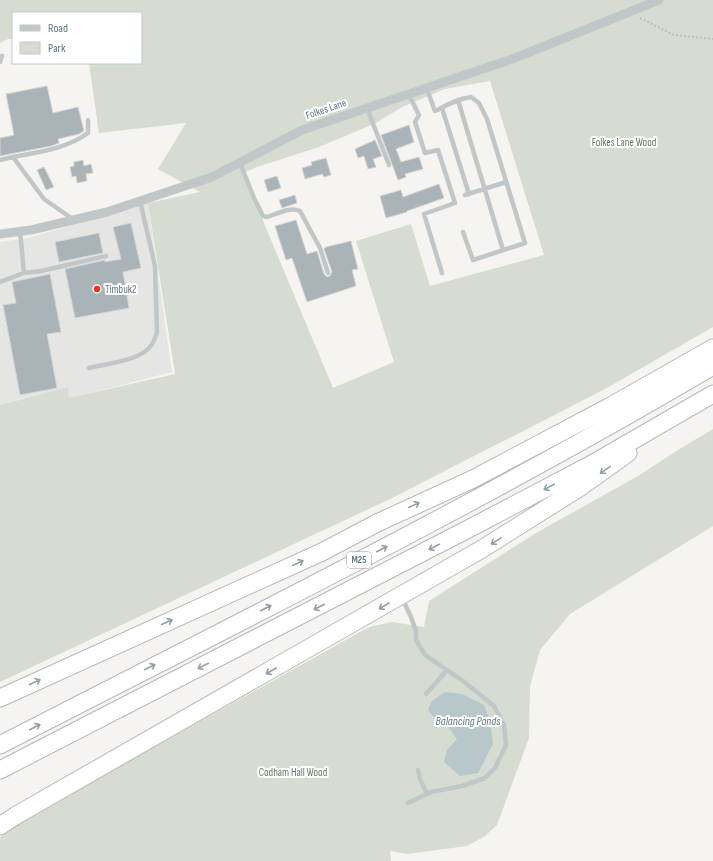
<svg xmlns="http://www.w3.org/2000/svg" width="713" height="861" viewBox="0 0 713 861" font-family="'Sofia Sans Condensed',sans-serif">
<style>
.built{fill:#e5e6e4}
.green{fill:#d6dcd1;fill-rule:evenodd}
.water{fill:#b8c7ca}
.building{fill:#aab3b7;stroke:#d6d5d3}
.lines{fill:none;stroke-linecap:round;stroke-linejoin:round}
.highway-casing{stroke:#b5b9bc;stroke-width:19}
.path{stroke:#bdbfc1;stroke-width:2;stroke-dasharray:2 2;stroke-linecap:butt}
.lane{stroke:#c1c6c8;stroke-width:4.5}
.street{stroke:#c1c6c8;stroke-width:9}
.highway{stroke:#fff;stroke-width:17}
.oneway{stroke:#90a0a8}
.poi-dot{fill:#ed3617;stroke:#fff;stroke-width:1.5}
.labels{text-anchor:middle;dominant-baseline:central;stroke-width:4;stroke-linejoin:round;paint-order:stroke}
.shield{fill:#fff;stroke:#90a0a8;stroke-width:1}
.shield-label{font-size:10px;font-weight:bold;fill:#617783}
.street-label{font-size:11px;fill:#617783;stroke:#fff}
.park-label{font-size:11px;fill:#687a61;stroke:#fff}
.poi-label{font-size:11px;fill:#617783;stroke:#fff;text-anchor:start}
.water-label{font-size:12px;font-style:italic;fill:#5d7a81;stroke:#fff}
</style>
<rect width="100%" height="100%" fill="#f5f4f0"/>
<!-- built -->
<path class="built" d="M 148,203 L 172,372 L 68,399 L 68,387 L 0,405 L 0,242 L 28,238 Z"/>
<!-- green -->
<path class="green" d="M 0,0 L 713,0 L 713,327 L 605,389 L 392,498 L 0,682 L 0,405 L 68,387 L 69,398 L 175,374 L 148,203 L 200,192 L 158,169 L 186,123 L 99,133 L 89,63 L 141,63 L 141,13 L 13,13 L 13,39 L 8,39 L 0,43 ZM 490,81 L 544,255 L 430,286 L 411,224 L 356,241 L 394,362 L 333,388 L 243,173 L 257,167 L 319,147 L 376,123 L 402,107 L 445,89 Z
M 713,429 L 713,526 L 570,614 L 540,650 L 530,686 L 529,738 L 497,825 L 485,836 L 467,846 L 407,854 L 390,851 L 391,861 L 0,861 L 0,837 L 13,826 L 369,627 L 392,622 L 424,627 L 429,601 L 536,533 L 638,476 L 678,450 Z"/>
<!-- water -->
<path class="water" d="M 445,692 L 462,694 L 484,705 L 490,721 L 493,744 L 478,773 L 460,776 L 444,762 L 447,750 L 457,739 L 448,727 L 436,719 L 428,710 L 432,701 Z"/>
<!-- building -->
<path class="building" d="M 47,86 L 53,113 L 78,107 L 84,131 L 79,134 L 58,139 L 59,143 L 51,146 L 0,156 L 0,138 L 14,135 L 6,94 Z
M 409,125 L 414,142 L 396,149 L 401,162 L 419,157 L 423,169 L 405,174 L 406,177 L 398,180 L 381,135 Z
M 375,140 L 382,156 L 373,159 L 376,167 L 368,169 L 364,156 L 358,158 L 355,149 Z
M 326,158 L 331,175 L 324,177 L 322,174 L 305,179 L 302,168 L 312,165 L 311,162 Z
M 83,160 L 84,166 L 91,164 L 93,173 L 86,174 L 87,181 L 77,183 L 76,176 L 72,177 L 70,167 L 74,166 L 74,162 Z
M 44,167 L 54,187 L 46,190 L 37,170 Z
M 277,176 L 281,188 L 268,192 L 264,180 Z
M 439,184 L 444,198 L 407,211 L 407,212 L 386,218 L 380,196 L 401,190 L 403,197 Z
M 295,195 L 297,203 L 282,208 L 279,200 Z
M 296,220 L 307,254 L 317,251 L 324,274 L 327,277 L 330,276 L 332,272 L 324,249 L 326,247 L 351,241 L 358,269 L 352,270 L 356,286 L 307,302 L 292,258 L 286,260 L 275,226 Z
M 131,223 L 141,268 L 123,272 L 129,308 L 75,318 L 65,269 L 105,260 L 105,262 L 121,259 L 113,227 Z
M 99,233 L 103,253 L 59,262 L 55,242 Z
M 50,274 L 61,332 L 47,334 L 57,388 L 20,395 L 3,305 L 16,303 L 12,282 Z"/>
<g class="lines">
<!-- highway casing -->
<g class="highway-casing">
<path id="highway" d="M 0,698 L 322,552 L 377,523 L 473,479 L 609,407 L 713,348
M 0,745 C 239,622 481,503 713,366
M 0,770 L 474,526 L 592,464 L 713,394
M 0,826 L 15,816 L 482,549 L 579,488 L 628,453"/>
</g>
<!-- path -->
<path class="path" d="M 640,18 L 674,35 L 713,39"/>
<!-- lane -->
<path class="lane" d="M 0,62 L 2,56
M 426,87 L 435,111 C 447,105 457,99 471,97 L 479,103 L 487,119 L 525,243 L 473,260 L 463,232
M 408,93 L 419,115 L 415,122 L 425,153 L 438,150 L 455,203 L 424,214 L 442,273
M 458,100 L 503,250
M 367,108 L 389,165
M 442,108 L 469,194
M 0,160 L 13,157
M 240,163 L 254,198 L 263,216 L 267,217 C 277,214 291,206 300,211 L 320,248 L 328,273
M 465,195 L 506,182
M 74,220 L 44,199 L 13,157 C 39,152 66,149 88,133 L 88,120
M 20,231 L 24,273 L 41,271 L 106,256
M 0,282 L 24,273
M 89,368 C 105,364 136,361 148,349 C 153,345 155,339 157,332 L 155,266 L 140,201
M 402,598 L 411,617 L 416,631 L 416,640 L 425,655 L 463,681 L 494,706 L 504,725 L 506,745 L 495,768 L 485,778 L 462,786 L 431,792 L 408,803
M 426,694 L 447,670
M 418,770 L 420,779 L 427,794"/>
<!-- street -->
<path class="street" d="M 0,234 L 31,230 L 107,212 L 212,177 L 302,130 L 515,58 L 659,0"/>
<!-- highway -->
<use href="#highway" class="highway"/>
</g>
<!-- one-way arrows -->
<defs><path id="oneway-shaft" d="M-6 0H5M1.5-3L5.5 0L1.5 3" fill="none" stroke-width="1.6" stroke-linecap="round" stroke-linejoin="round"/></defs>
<g class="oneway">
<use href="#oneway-shaft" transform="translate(605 470) rotate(145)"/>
<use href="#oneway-shaft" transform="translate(549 487) rotate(152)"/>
<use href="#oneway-shaft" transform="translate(414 505) rotate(-25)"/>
<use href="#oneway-shaft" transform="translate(496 541) rotate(148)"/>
<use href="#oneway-shaft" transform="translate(434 547) rotate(153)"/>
<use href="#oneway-shaft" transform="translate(382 549) rotate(-27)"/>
<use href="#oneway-shaft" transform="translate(298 563) rotate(-25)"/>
<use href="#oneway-shaft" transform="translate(384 606) rotate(150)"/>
<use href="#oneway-shaft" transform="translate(319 607) rotate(153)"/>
<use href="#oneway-shaft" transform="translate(266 608) rotate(-27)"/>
<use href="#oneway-shaft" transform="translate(167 622) rotate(-24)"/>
<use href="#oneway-shaft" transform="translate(203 666) rotate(153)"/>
<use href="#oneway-shaft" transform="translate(150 667) rotate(-27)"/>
<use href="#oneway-shaft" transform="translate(271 671) rotate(150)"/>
<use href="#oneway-shaft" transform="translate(35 682) rotate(-25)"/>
<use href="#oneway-shaft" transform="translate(35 727) rotate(-27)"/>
</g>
<!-- markers -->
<circle class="poi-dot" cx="97" cy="289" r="4"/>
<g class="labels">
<!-- shield labels -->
<rect class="shield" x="347" y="552" width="24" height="16" rx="3"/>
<g class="shield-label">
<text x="359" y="560">M25</text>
</g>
<!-- street labels -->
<g class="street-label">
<text transform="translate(326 109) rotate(-19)">Folkes Lane</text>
</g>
<!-- park labels -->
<g class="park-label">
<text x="624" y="142">Folkes Lane Wood</text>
<text x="293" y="772">Codham Hall Wood</text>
</g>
<!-- poi labels -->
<g class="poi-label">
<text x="105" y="289">Timbuk2</text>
</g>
<!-- water labels -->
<g class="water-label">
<text x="468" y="721">Balancing Ponds</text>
</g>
</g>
<!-- legend -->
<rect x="12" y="12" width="130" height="52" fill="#ffffff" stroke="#c0c9cd"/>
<rect x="20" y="25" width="20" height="6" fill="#c1c6c8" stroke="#c0c9cd"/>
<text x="48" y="32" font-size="12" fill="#617783">Road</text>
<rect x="20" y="42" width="20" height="12" fill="#d6dcd1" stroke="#c0c9cd"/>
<text x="48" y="52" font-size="12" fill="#617783">Park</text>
</svg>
